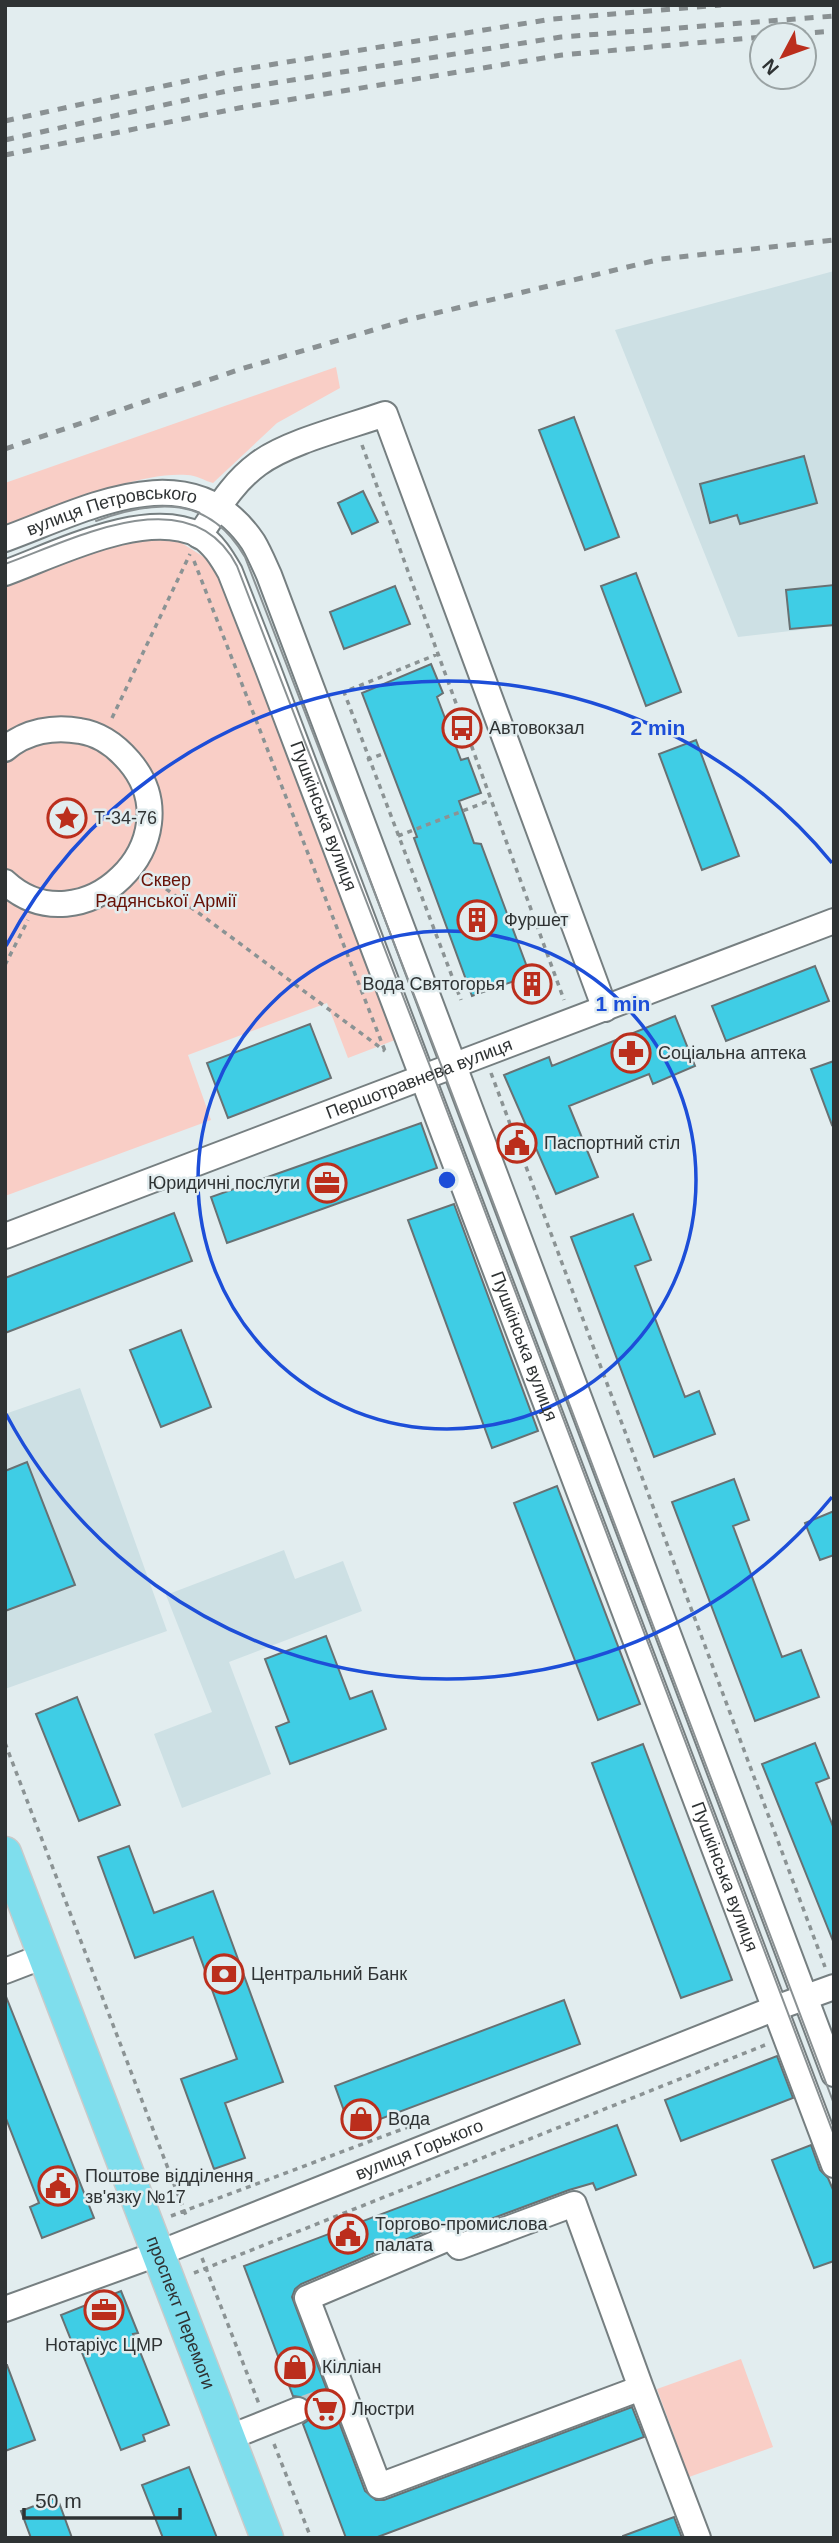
<svg xmlns="http://www.w3.org/2000/svg" width="839" height="2543" viewBox="0 0 839 2543" font-family="Helvetica,sans-serif">
<style>
.built{fill:#cde0e4}
.green{fill:#f9cec6}
.building{fill:#3fcde5;stroke:#687173;stroke-width:2}
.lines{fill:none;stroke-linecap:round;stroke-linejoin:round}
.minor-tunnel{stroke:#bec8ca;stroke-width:24;stroke-dasharray:24 12;stroke-linecap:butt}
.minor-casing{stroke:#767f81;stroke-width:28}
.major-casing{stroke:#c9caca;stroke-width:35}
.path{stroke:#8b9394;stroke-width:3.5;stroke-dasharray:5 5;stroke-linecap:butt}
.minor{stroke:#fff;stroke-width:24}
.major{stroke:#7fdeed;stroke-width:32}
.tram{stroke:#8a9193;stroke-width:2}
.rail{stroke:#8a9193;stroke-width:5;stroke-dasharray:9 9;stroke-linecap:butt}
.ring{fill:none;stroke:#1d4ed8;stroke-width:3.5}
.labels{text-anchor:middle;dominant-baseline:central;stroke-width:5;stroke-linejoin:round;paint-order:stroke}
.street-label{font-size:18px;fill:#2f3334;stroke:#e2edef}
.poi-label{font-size:18px;fill:#2f3334;stroke:#e2edef;text-anchor:start}
.park-label{font-size:18px;fill:#681207;stroke:#e2edef}
.centre{fill:#1d4ed8;stroke:#e2edef;stroke-width:3.5}
.ring-label{font-size:21px;text-anchor:middle;font-weight:bold;fill:#1d4ed8;stroke:#e2edef;stroke-width:5;stroke-linejoin:round;paint-order:stroke}
</style>
<rect width="100%" height="100%" fill="#e2edef"/>
<!-- built -->
<path class="built" d="M 834,271 L 834,626 L 738,637 L 615,330 Z
M 80,1388 L 167,1631 L 5,1689 L 5,1414 Z
M 284,1550 L 295,1579 L 343,1561 L 362,1611 L 229,1662 L 271,1774 L 182,1808 L 154,1734 L 212,1712 L 166,1595 Z"/>
<!-- green -->
<path class="green" d="M 336,367 L 340,388 L 277,423 L 213,483 C 205,481 196,475 187,475 C 136,471 55,509 5,527 L 5,483 Z
M 136,537 L 180,542 L 215,564 L 395,1040 L 348,1058 L 327,1003 L 188,1055 L 211,1120 L 5,1196 L 5,585 Z
M 741,2359 L 773,2447 L 689,2477 L 657,2389 Z"/>
<!-- building -->
<path class="building" d="M 574,417 L 619,537 L 585,550 L 539,430 Z
M 804,456 L 817,503 L 740,524 L 737,515 L 710,523 L 700,484 Z
M 363,491 L 378,522 L 352,534 L 338,503 Z
M 636,573 L 681,692 L 646,706 L 601,586 Z
M 834,585 L 834,625 L 790,629 L 786,590 Z
M 395,586 L 410,624 L 344,649 L 330,612 Z
M 431,664 L 443,693 L 437,697 L 461,760 L 468,758 L 481,793 L 459,801 L 474,843 L 481,844 L 539,999 L 517,980 L 472,996 L 414,838 L 417,837 L 362,693 Z
M 696,740 L 739,856 L 702,870 L 659,754 Z
M 815,966 L 829,1001 L 726,1041 L 712,1006 Z
M 675,1016 L 695,1066 L 653,1084 L 649,1074 L 569,1106 L 598,1177 L 556,1194 L 504,1075 L 549,1057 L 552,1066 Z
M 310,1024 L 331,1078 L 228,1118 L 207,1063 Z
M 834,1061 L 834,1124 L 832,1125 L 811,1069 Z
M 421,1123 L 437,1168 L 227,1243 L 211,1197 Z
M 454,1204 L 538,1431 L 492,1448 L 408,1220 Z
M 174,1213 L 192,1261 L 5,1333 L 5,1278 Z
M 633,1214 L 651,1260 L 635,1266 L 685,1397 L 699,1391 L 715,1434 L 654,1457 L 571,1237 Z
M 181,1330 L 211,1407 L 161,1427 L 130,1350 Z
M 27,1462 L 75,1585 L 5,1611 L 5,1471 Z
M 734,1479 L 749,1520 L 733,1526 L 782,1657 L 801,1650 L 819,1697 L 755,1721 L 672,1502 Z
M 557,1486 L 640,1704 L 598,1720 L 514,1503 Z
M 834,1511 L 834,1555 L 820,1560 L 805,1523 Z
M 326,1636 L 350,1699 L 372,1691 L 386,1729 L 290,1764 L 276,1727 L 289,1722 L 265,1659 Z
M 77,1697 L 120,1805 L 79,1821 L 36,1714 Z
M 815,1743 L 829,1778 L 816,1783 L 834,1829 L 833,1941 L 762,1764 Z
M 643,1744 L 732,1980 L 681,1998 L 592,1763 Z
M 129,1846 L 154,1913 L 213,1891 L 283,2082 L 225,2103 L 245,2158 L 214,2169 L 181,2079 L 237,2059 L 193,1937 L 135,1958 L 98,1857 Z
M 5,1994 L 94,2218 L 42,2238 L 30,2207 L 39,2203 L 5,2116 Z
M 564,2000 L 580,2044 L 351,2130 L 335,2086 Z
M 777,2056 L 793,2098 L 681,2141 L 665,2100 Z
M 617,2125 L 636,2175 L 596,2190 L 593,2183 L 569,2190 L 464,2229 L 455,2223 L 445,2223 L 301,2284 L 295,2289 L 292,2297 L 365,2491 L 376,2500 L 384,2500 L 632,2407 L 644,2437 L 375,2538 L 346,2538 L 303,2424 L 310,2419 L 312,2405 L 307,2398 L 293,2396 L 244,2266 Z
M 811,2145 L 820,2170 L 828,2178 L 834,2192 L 834,2261 L 814,2268 L 772,2160 Z
M 121,2291 L 138,2333 L 133,2334 L 169,2425 L 143,2435 L 145,2441 L 121,2450 L 78,2343 L 73,2345 L 61,2315 Z
M 5,2365 L 7,2365 L 35,2440 L 5,2451 Z
M 189,2467 L 217,2538 L 163,2538 L 142,2485 Z
M 57,2497 L 72,2538 L 31,2538 L 21,2511 Z
M 674,2517 L 682,2538 L 623,2538 L 623,2536 Z"/>
<g class="lines">
<!-- minor-tunnel -->
<path class="minor-tunnel" d="M 298,2410 L 337,2396"/>
<!-- minor casing -->
<g class="minor-casing">
<g id="minor">
<path d="M 199,536 C 217,510 232,483 258,464 C 287,442 348,427 385,414 L 605,1009"/>
<path id="s1" d="M 5,539 C 85,510 191,450 253,542 C 259,552 264,564 269,575 L 834,2074"/>
<path id="s2" d="M 5,573 C 57,554 146,508 199,535 C 213,543 222,558 230,572 L 268,669 L 834,2165"/>
<path d="M 5,749 C 26,731 54,726 80,731 C 100,734 117,747 129,761 C 197,840 81,952 5,882"/>
<path id="s3" d="M 5,1236 L 834,921"/>
<path d="M 5,1971 L 44,1956"/>
<path id="s4" d="M 5,2309 L 157,2254 L 773,2009 L 834,1987"/>
<path d="M 641,2388 L 574,2204 L 459,2247 L 451,2237 L 307,2298 L 379,2486 L 641,2388 L 698,2538"/>
<path d="M 228,2438 L 298,2410"/>
</g>
</g>
<!-- major casing -->
<g class="major-casing">
<g id="major">
<path id="s5" d="M 5,1853 L 267,2538"/>
</g>
</g>
<!-- path -->
<path class="path" d="M 362,445 L 564,1000
M 194,561 L 385,1051
M 438,654 L 344,692 L 461,1000
M 112,718 L 190,554
M 449,728 L 473,719
M 367,760 L 385,753
M 398,836 L 491,800
M 150,877 L 385,1051
M 5,965 L 28,920
M 491,1073 L 825,1967
M 5,1743 L 187,2218
M 171,2216 L 416,2124
M 202,2258 L 259,2404
M 194,2273 L 765,2045
M 274,2444 L 311,2538"/>
<!-- minor -->
<use href="#minor" class="minor"/>
<!-- major -->
<use href="#major" class="major"/>
<!-- tram -->
<path class="tram" d="M 96,521 C 156,499 209,495 245,557 L 443,1070 L 834,2104
M 5,564 C 75,539 191,476 237,566 L 433,1074 L 834,2135"/>
<!-- rail -->
<path class="rail" d="M 779,35 L 834,31
M 5,121 L 232,71 L 552,19 L 721,5
M 5,140 L 236,89 L 561,37 L 834,16
M 5,155 L 239,108 L 562,55 L 762,37
M 5,449 L 241,369 L 407,320 L 661,259 L 834,240"/>
</g>
<!-- distance rings -->
<g class="ring">
<circle cx="447" cy="1180" r="249"/>
<path d="M832 1497A499 499 0 0 1 6 1414M6 946A499 499 0 0 1 832 863"/>
</g>
<!-- icons -->
<defs>
<g id="bus-ring" transform="scale(2.0125)"><circle r="9.5" fill="#e2edef" stroke="#bb2e1c" stroke-width="1.5"/><path d="M-5-6H5V4H4V6H2V4H-2V6H-4V4H-5ZM-3.5-4V0h7V-4ZM-3.5 1.2v1.5H-2V1.2ZM2 1.2v1.5H3.5V1.2Z" fill="#bb2e1c"/></g>
<g id="sight-ring" transform="scale(2.0125)"><circle r="9.5" fill="#e2edef" stroke="#bb2e1c" stroke-width="1.5"/><path d="M0-6L1.8-2.2L6-1.7L2.9 1.2L3.7 5.4L0 3.3L-3.7 5.4L-2.9 1.2L-6-1.7L-1.8-2.2Z" fill="#bb2e1c"/></g>
<g id="building-ring" transform="scale(2.0125)"><circle r="9.5" fill="#e2edef" stroke="#bb2e1c" stroke-width="1.5"/><path d="M-4-6H4V6H1V3H-1V6H-4ZM-2.5-4.3h1.7v1.8h-1.7ZM.8-4.3h1.7v1.8H.8ZM-2.5-1h1.7V.8h-1.7ZM.8-1h1.7V.8H.8Z" fill="#bb2e1c"/></g>
<g id="pharmacy-ring" transform="scale(2.0125)"><circle r="9.5" fill="#e2edef" stroke="#bb2e1c" stroke-width="1.5"/><path d="M-2-6h4v4h4v4h-4v4h-4v-4h-4v-4h4Z" fill="#bb2e1c"/></g>
<g id="civic-ring" transform="scale(2.0125)"><circle r="9.5" fill="#e2edef" stroke="#bb2e1c" stroke-width="1.5"/><path d="M-.6-6.5H3V-4.5H.6V-3L4-1V1h2V6H-6V1h2V-1L-.6-3ZM-1.2 2.5V6h2.4V2.5Z" fill="#bb2e1c"/></g>
<g id="office-ring" transform="scale(2.0125)"><circle r="9.5" fill="#e2edef" stroke="#bb2e1c" stroke-width="1.5"/><path d="M-6-3h4V-5.5h4V-3h4V5H-6ZM-1-4.5V-3h2v-1.5ZM-6 0V1H6V0Z" fill="#bb2e1c"/></g>
<g id="bank-ring" transform="scale(2.0125)"><circle r="9.5" fill="#e2edef" stroke="#bb2e1c" stroke-width="1.5"/><path d="M-6-4H6V4H-6ZM0-2.3a2.3 2.3 0 1 0 0 4.6a2.3 2.3 0 1 0 0-4.6Z" fill="#bb2e1c"/></g>
<g id="shop-ring" transform="scale(2.0125)"><circle r="9.5" fill="#e2edef" stroke="#bb2e1c" stroke-width="1.5"/><path d="M-5-2.5h2.3a2.7 3.5 0 0 1 5.4 0H5L5.5 6h-11ZM-1.5-2.5h3a1.5 2.3 0 0 0-3 0Z" fill="#bb2e1c"/></g>
<g id="supermarket-ring" transform="scale(2.0125)"><circle r="9.5" fill="#e2edef" stroke="#bb2e1c" stroke-width="1.5"/><path d="M-6-5.5h2.5l.6 2H6L4.5 2H-2.5L-4.4-4H-6ZM-1.5 3.2a1.3 1.3 0 1 0 .1 0ZM3 3.2a1.3 1.3 0 1 0 .1 0Z" fill="#bb2e1c"/></g>
</defs>
<g fill-rule="evenodd">
<use href="#bus-ring" x="462" y="728"/>
<use href="#sight-ring" x="67" y="818"/>
<use href="#building-ring" x="477" y="920"/>
<use href="#building-ring" x="532" y="984"/>
<use href="#pharmacy-ring" x="631" y="1053"/>
<use href="#civic-ring" x="517" y="1143"/>
<use href="#office-ring" x="327" y="1183"/>
<use href="#bank-ring" x="224" y="1974"/>
<use href="#shop-ring" x="361" y="2119"/>
<use href="#civic-ring" x="58" y="2186"/>
<use href="#civic-ring" x="348" y="2234"/>
<use href="#office-ring" x="104" y="2310"/>
<use href="#shop-ring" x="295" y="2367"/>
<use href="#supermarket-ring" x="325" y="2409"/>
</g>
<g class="labels">
<!-- street labels -->
<g class="street-label">
<text stroke="none"><textPath href="#s1" startOffset="112">вулиця Петровського</textPath></text>
<text stroke="none"><textPath href="#s2" startOffset="513">Пушкінська вулиця</textPath></text>
<text stroke="none"><textPath href="#s3" startOffset="443">Першотравнева вулиця</textPath></text>
<text stroke="none"><textPath href="#s2" startOffset="1080">Пушкінська вулиця</textPath></text>
<text stroke="none"><textPath href="#s2" startOffset="1647">Пушкінська вулиця</textPath></text>
<text stroke="none"><textPath href="#s4" startOffset="444">вулиця Горького</textPath></text>
<text stroke="none"><textPath href="#s5" startOffset="492">проспект Перемоги</textPath></text>
</g>
<!-- poi labels -->
<g class="poi-label">
<text x="489" y="728">Автовокзал</text>
<text x="94" y="818">Т-34-76</text>
<text x="504" y="920">Фуршет</text>
<text x="505" y="984" text-anchor="end">Вода Святогорья</text>
<text x="658" y="1053">Соціальна аптека</text>
<text x="544" y="1143">Паспортний стіл</text>
<text x="300" y="1183" text-anchor="end">Юридичні послуги</text>
<text x="251" y="1974">Центральний Банк</text>
<text x="388" y="2119">Вода</text>
<text x="85" y="2176">Поштове відділення<tspan x="85" dy="21">зв'язку №17</tspan></text>
<text x="375" y="2224">Торгово-промислова<tspan x="375" dy="21">палата</tspan></text>
<text x="104" y="2345" text-anchor="middle">Нотаріус ЦМР</text>
<text x="322" y="2367">Кілліан</text>
<text x="352" y="2409">Люстри</text>
</g>
<!-- park labels -->
<g class="park-label">
<text x="166" y="880">Сквер<tspan x="166" dy="21">Радянської Армії</tspan></text>
</g>
</g>
<circle cx="447" cy="1180" r="10" class="centre"/>
<g class="ring-label">
<text x="658" y="735">2 min</text>
<text x="623" y="1011">1 min</text>
</g>
<!-- border -->
<rect width="839" height="2543" fill="none" stroke="#2f3334" stroke-width="14"/>
<!-- north arrow -->
<g transform="translate(783 56) rotate(229)"><circle r="33" fill="#e2edef" stroke="#9aa3a4" stroke-width="2"/>
<path d="M0-5L12 26L0 18L-12 26Z" fill="#bb2e1c"/>
<text y="-10" font-size="19" font-weight="bold" text-anchor="middle" fill="#2f3334">N</text>
</g>
<!-- scale -->
<path d="M24 2508v10h156v-10" fill="none" stroke="#2f3334" stroke-width="3.5"/>
<text x="35" y="2508" font-size="21" fill="#2f3334" stroke="#e2edef" stroke-width="5" paint-order="stroke">50 m</text>
</svg>
